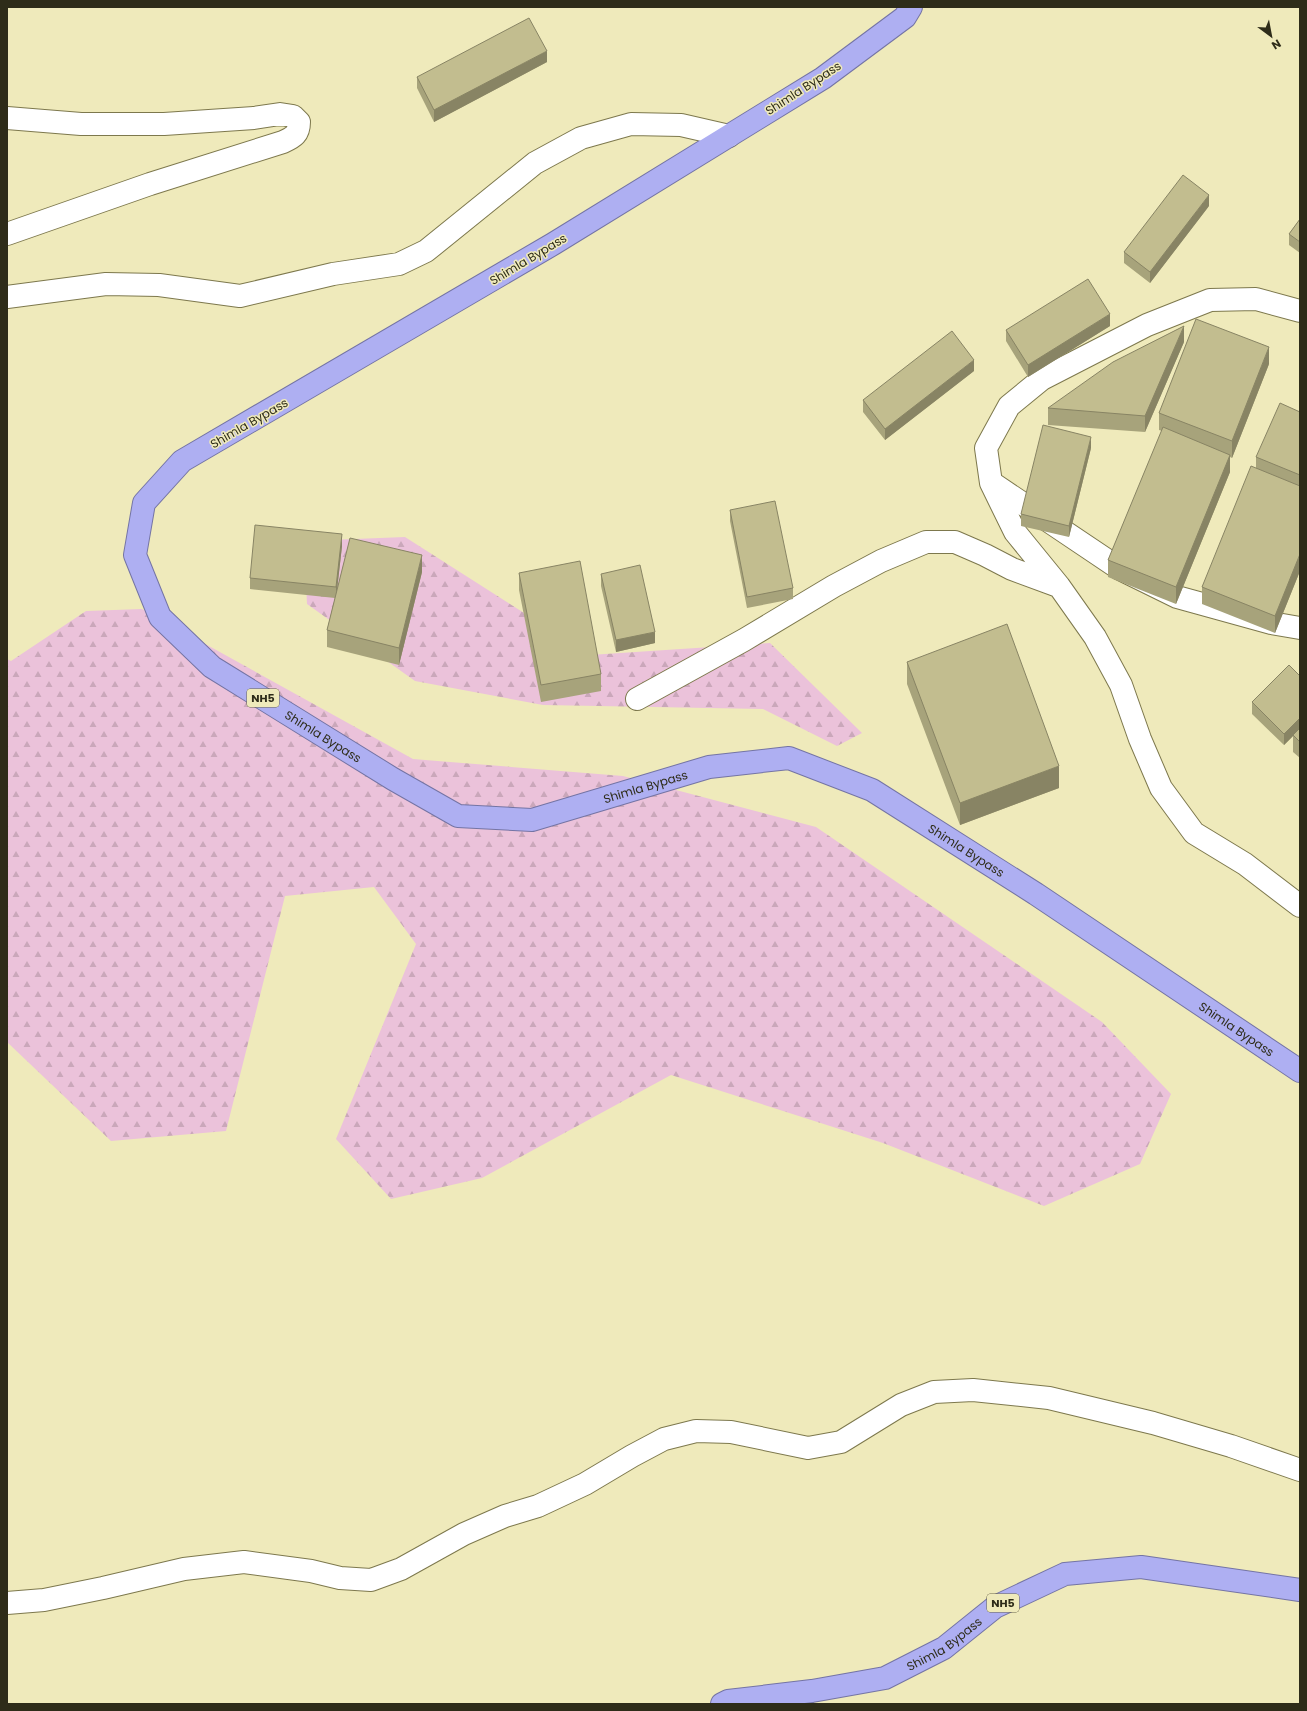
<svg xmlns="http://www.w3.org/2000/svg" width="1307" height="1711" viewBox="0 0 1307 1711" font-family="Poppins,sans-serif">
<style>
.forest{fill:url(#forest-firs)}
.lines{fill:none;stroke-linecap:round;stroke-linejoin:round}
.minor-casing{stroke:#7d784d;stroke-width:24}
.trunk-casing{stroke:#7474a4;stroke-width:24}
.minor{stroke:#fff;stroke-width:22}
.trunk{stroke:#aeaff2;stroke-width:22}
.wall{fill:#a7a37b}
.shaded-wall{fill:#888464}
.building{fill:#c2bd8f;stroke:#888464}
.labels{text-anchor:middle;dominant-baseline:central;stroke-width:3;stroke-linejoin:round;paint-order:stroke}
.shield{fill:#efeabb;stroke:#68654a;stroke-width:1}
.shield-label{font-size:11px;font-weight:bold;fill:#2e2c19}
.street-label{font-size:12px;fill:#2e2c19;stroke:#efeabb}
</style>
<defs>
<pattern id="forest-firs" width="22" height="20" patternUnits="userSpaceOnUse"><rect width="22" height="20" fill="#ebc2da"/><path d="M5 1l3.5 6h-7zM16 11l3.5 6h-7z" fill="#caa7ba"/></pattern>
</defs>
<rect width="100%" height="100%" fill="#efeabb"/>
<!-- forest -->
<path class="forest" d="M 405,537 L 590,655 L 770,643 L 862,733 L 837,746 L 763,709 L 543,705 L 415,681 L 307,604 L 304,541 Z
M 142,609 L 413,759 L 623,776 L 816,827 L 1102,1022 L 1171,1094 L 1140,1164 L 1044,1206 L 883,1143 L 671,1075 L 482,1178 L 391,1199 L 336,1139 L 416,944 L 374,887 L 285,896 L 226,1131 L 111,1141 L 7,1042 L 7,659 L 11,661 L 86,611 Z"/>
<g class="lines">
<!-- minor casing -->
<g class="minor-casing">
<path id="minor" d="M 7,118 L 81,124 L 164,124 L 254,118 L 280,114 L 293,116 L 299,122 C 299,134 294,137 283,142 L 150,184 L 7,234
M 7,297 L 106,284 L 159,285 L 240,296 L 333,274 L 399,264 L 426,251 L 535,163 L 581,138 L 631,124 L 681,125 L 729,136
M 1300,311 L 1256,299 L 1210,300 L 1147,325 L 1042,379 L 1009,406 L 986,448 L 991,483 L 1015,532 L 1059,586 L 1095,637 L 1121,685 L 1140,739 L 1161,788 L 1194,833 L 1245,864 L 1300,906
M 992,483 L 1120,569 L 1177,597 L 1271,623 L 1300,628
M 637,699 L 744,640 L 834,586 L 881,561 L 926,542 L 955,542 L 985,555 L 1012,569 L 1058,586
M 7,1603 L 44,1600 L 103,1588 L 184,1569 L 244,1562 L 311,1571 L 340,1578 L 371,1580 L 401,1569 L 464,1534 L 505,1516 L 538,1506 L 585,1484 L 632,1456 L 664,1439 L 696,1431 L 731,1432 L 808,1448 L 841,1442 L 901,1405 L 934,1392 L 973,1390 L 1049,1398 L 1153,1423 L 1231,1446 L 1300,1470"/>
</g>
<!-- trunk casing -->
<g class="trunk-casing">
<g id="trunk">
<path id="s1" d="M 911,7 L 905,17 L 823,78 L 553,244 L 182,461 L 144,503 L 135,555 L 160,617 L 212,667 L 393,779 L 458,816 L 532,820 L 709,767 L 789,758 L 872,790 L 1036,894 L 1300,1071"/>
<path id="s2" d="M 722,1704 L 728,1701 L 812,1691 L 885,1678 L 944,1648 L 995,1607 L 1065,1574 L 1141,1567 L 1300,1590"/>
</g>
</g>
<!-- minor -->
<use href="#minor" class="minor"/>
<!-- trunk -->
<use href="#trunk" class="trunk"/>
</g>
<!-- wall -->
<path class="wall" d="M 547,62 L 434,122 L 417,88 L 417,77 Z
M 1209,206 L 1150,283 L 1124,263 L 1124,252 Z
M 1300,219 L 1300,253 L 1289,245 L 1289,234 Z
M 1110,326 L 1028,377 L 1006,341 L 1006,330 Z
M 1184,342 L 1145,432 L 1048,425 L 1048,408 Z
M 1269,364 L 1232,458 L 1230,457 L 1230,472 L 1176,604 L 1108,577 L 1108,560 L 1162,431 L 1159,430 L 1159,413 Z
M 974,371 L 885,440 L 863,412 L 863,400 Z
M 1300,412 L 1300,571 L 1275,633 L 1202,604 L 1202,587 L 1256,468 L 1256,457 Z
M 1091,448 L 1069,537 L 1021,526 L 1021,514 Z
M 730,510 L 793,588 L 793,599 L 747,608 L 730,521 Z
M 342,546 L 337,591 L 422,572 L 399,665 L 327,647 L 327,630 L 335,598 L 250,589 L 250,578 Z
M 519,573 L 601,674 L 601,691 L 541,702 L 519,590 Z
M 601,574 L 655,643 L 616,652 L 601,586 Z
M 907,662 L 1059,788 L 960,825 L 907,684 Z
M 1300,676 L 1300,758 L 1293,752 L 1293,736 L 1284,745 L 1252,714 L 1252,702 Z"/>
<!-- shaded-wall -->
<path class="shaded-wall" d="M 547,51 L 547,62 L 434,122 L 434,110 Z
M 1209,195 L 1209,206 L 1150,283 L 1150,272 Z
M 1110,314 L 1110,326 L 1028,377 L 1028,365 Z
M 1184,326 L 1184,342 L 1145,432 L 1145,416 Z
M 1269,347 L 1269,364 L 1232,458 L 1232,441 Z
M 974,360 L 974,371 L 885,440 L 885,429 Z
M 1091,437 L 1091,448 L 1069,537 L 1069,526 Z
M 1230,455 L 1230,472 L 1176,604 L 1176,587 Z
M 342,534 L 342,546 L 336,598 L 336,587 Z
M 1300,554 L 1300,571 L 1275,633 L 1275,616 Z
M 422,555 L 422,572 L 399,665 L 399,648 Z
M 655,632 L 655,643 L 616,652 L 616,640 Z
M 1300,718 L 1300,729 L 1293,735 L 1293,736 L 1284,745 L 1284,734 Z
M 1059,766 L 1059,788 L 960,825 L 960,803 Z"/>
<!-- building -->
<path class="building" d="M 529,18 L 547,51 L 434,110 L 417,77 Z
M 1183,175 L 1209,195 L 1150,272 L 1124,252 Z
M 1300,219 L 1300,242 L 1289,234 Z
M 1088,279 L 1110,314 L 1028,365 L 1006,330 Z
M 1196,319 L 1269,347 L 1232,441 L 1159,413 Z
M 1184,326 L 1145,416 L 1048,408 L 1113,362 Z
M 952,331 L 974,360 L 885,429 L 863,400 Z
M 1280,403 L 1300,412 L 1300,475 L 1256,457 Z
M 1043,425 L 1091,437 L 1069,526 L 1021,514 Z
M 1163,427 L 1230,455 L 1176,587 L 1108,560 Z
M 1251,466 L 1300,486 L 1300,554 L 1275,616 L 1202,587 Z
M 775,501 L 793,588 L 747,597 L 730,510 Z
M 255,525 L 342,534 L 336,587 L 250,578 Z
M 350,538 L 422,555 L 399,648 L 327,630 Z
M 580,561 L 601,674 L 541,685 L 519,573 Z
M 640,565 L 655,632 L 616,640 L 601,574 Z
M 1007,624 L 1059,766 L 960,803 L 907,662 Z
M 1289,665 L 1300,676 L 1300,718 L 1284,734 L 1252,702 Z
M 1300,728 L 1300,742 L 1293,735 Z"/>
<g class="labels">
<!-- shield labels -->
<g class="shield">
<rect x="247" y="689" width="32" height="18" rx="3"/>
<rect x="987" y="1594" width="32" height="18" rx="3"/>
</g>
<g class="shield-label">
<text x="263" y="698">NH5</text>
<text x="1003" y="1603">NH5</text>
</g>
<!-- street labels -->
<g class="street-label">
<text transform="translate(803 88) rotate(-33)">Shimla Bypass</text>
<text transform="translate(528 259) rotate(-31)">Shimla Bypass</text>
<text transform="translate(249 423) rotate(-30)">Shimla Bypass</text>
<text stroke="none"><textPath href="#s1" startOffset="1240">Shimla Bypass</textPath></text>
<text stroke="none"><textPath href="#s1" startOffset="1589">Shimla Bypass</textPath></text>
<text stroke="none"><textPath href="#s1" startOffset="1937">Shimla Bypass</textPath></text>
<text stroke="none"><textPath href="#s1" startOffset="2261">Shimla Bypass</textPath></text>
<text stroke="none"><textPath href="#s2" startOffset="234">Shimla Bypass</textPath></text>
</g>
</g>
<!-- border -->
<rect width="1307" height="1711" fill="none" stroke="#2e2c19" stroke-width="16"/>
<!-- north arrow -->
<g transform="translate(1271 36) rotate(148)" stroke="#efeabb" stroke-width="3" paint-order="stroke">
<path d="M0-3L7 15L0 10L-7 15Z" fill="#2e2c19"/>
<text y="-6" font-size="11" font-weight="bold" text-anchor="middle" fill="#2e2c19">N</text>
</g>
</svg>
